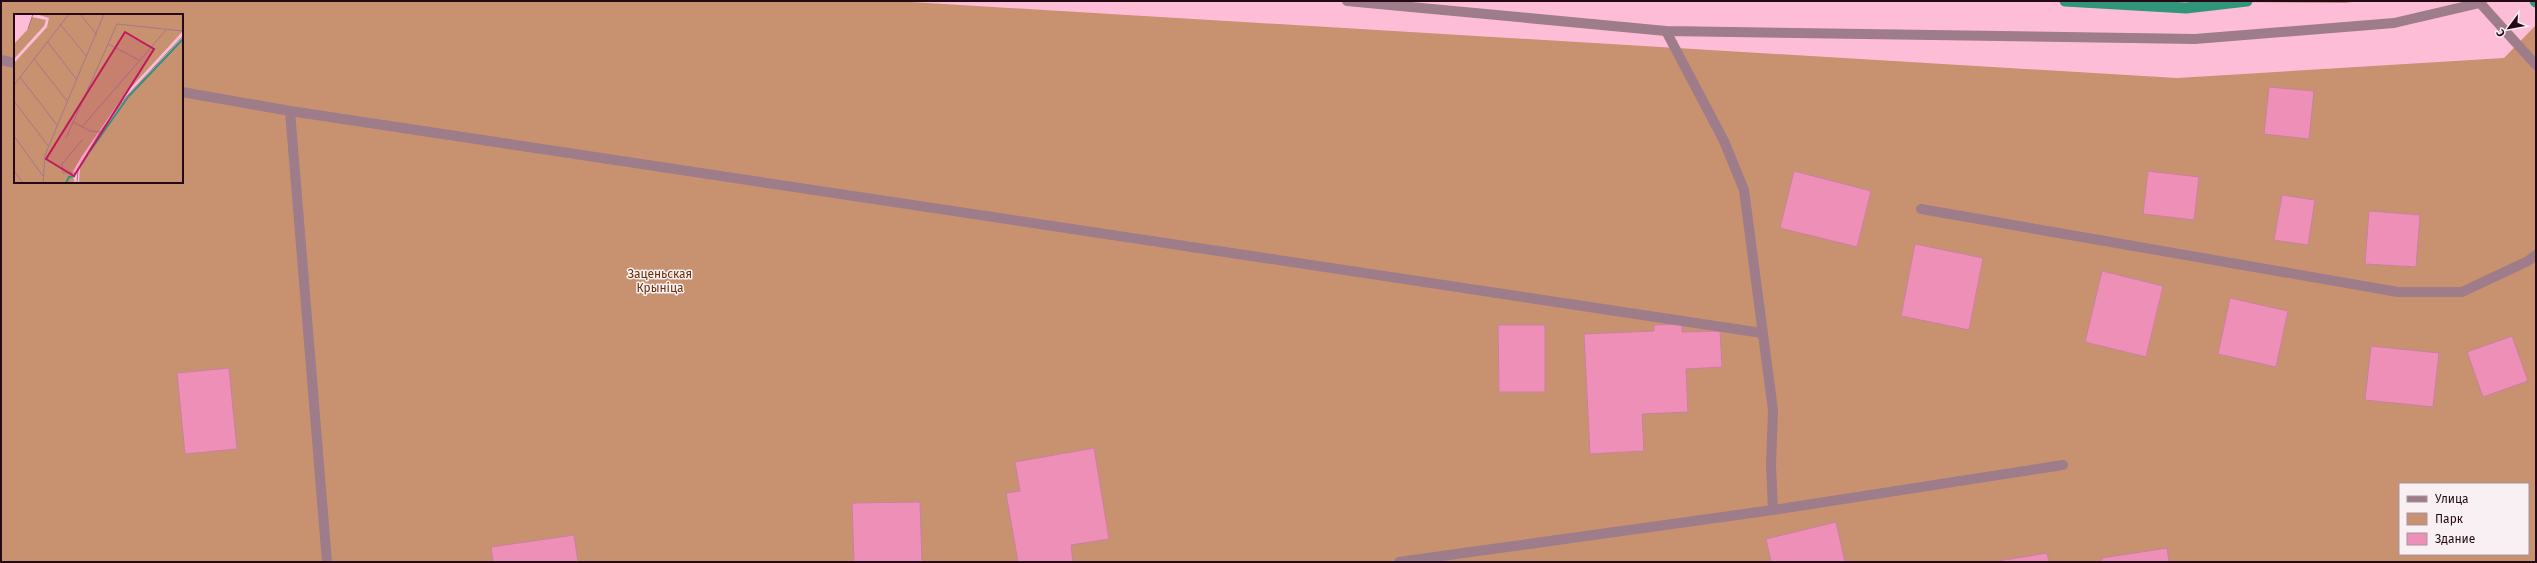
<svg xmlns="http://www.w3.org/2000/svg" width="2537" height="563" viewBox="0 0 2537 563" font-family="'Fira Sans',sans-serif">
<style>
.green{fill:#c89271;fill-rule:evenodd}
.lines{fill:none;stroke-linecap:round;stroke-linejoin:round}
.stream{stroke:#31957c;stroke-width:11}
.building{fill:#ee8fb8;stroke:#cb7f9f}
.lane{stroke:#9e7c89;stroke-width:10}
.street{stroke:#9e7c89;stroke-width:10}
.labels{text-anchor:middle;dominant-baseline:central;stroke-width:3;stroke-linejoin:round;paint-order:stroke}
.park-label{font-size:12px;fill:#673205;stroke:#f9f0f4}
.inset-river{fill:none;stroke:#31957c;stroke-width:2}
.inset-road{fill:none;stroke:#a7758a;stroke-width:1}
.view{fill:#c2185b;fill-opacity:0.15;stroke:#c2185b;stroke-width:2}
.inset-edge{fill:none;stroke:#250917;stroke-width:2}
</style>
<rect width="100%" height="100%" fill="#febdd7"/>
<!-- green -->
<path class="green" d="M 1,1 L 895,1 L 2177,78 L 2504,58 L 2536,25 L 2536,562 L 1,562 ZM 15,15 L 182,15 L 182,182 L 15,182 ZM 2400,484 L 2528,484 L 2528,554 L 2400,554 Z
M 2113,1 L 2360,1 L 2345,3 Z"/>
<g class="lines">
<!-- stream -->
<path class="stream" d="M 2065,1 L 2186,8 L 2247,1
M 2535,1 L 2536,2"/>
</g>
<!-- building -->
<path class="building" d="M 2269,87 L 2314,91 L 2309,139 L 2264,134 Z
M 1794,171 L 1871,191 L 1857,247 L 1780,228 Z
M 2148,171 L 2199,177 L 2194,220 L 2143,214 Z
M 2282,195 L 2315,200 L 2308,245 L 2274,240 Z
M 2369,211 L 2420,215 L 2416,267 L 2365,264 Z
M 1915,244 L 1983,258 L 1969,330 L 1901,316 Z
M 2102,271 L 2163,286 L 2146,357 L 2085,342 Z
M 2230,298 L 2288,311 L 2276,367 L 2218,354 Z
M 1682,324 L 1682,332 L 1720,331 L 1722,367 L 1686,369 L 1688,412 L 1642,414 L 1644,451 L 1590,454 L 1584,334 L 1654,331 L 1654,325 Z
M 1498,325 L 1545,325 L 1545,392 L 1499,392 Z
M 2512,336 L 2528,381 L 2483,397 L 2467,352 Z
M 2371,346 L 2439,353 L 2433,407 L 2365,400 Z
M 229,368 L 237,449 L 185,454 L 177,373 Z
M 1094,448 L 1109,539 L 1071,545 L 1073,562 L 1018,562 L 1006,493 L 1020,491 L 1015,462 Z
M 920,502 L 922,562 L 854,562 L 852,503 Z
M 1836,522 L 1845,562 L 1771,562 L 1766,539 Z
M 574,535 L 578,562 L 493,562 L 491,547 Z
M 2167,548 L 2169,562 L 2102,562 L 2102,558 Z
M 2047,553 L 2049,562 L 1992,562 Z"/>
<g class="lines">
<!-- lane -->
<path class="lane" d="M 2482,1 L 2480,3 L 2536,65
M 1666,31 L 1724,141 L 1744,190 L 1773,410 L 1771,465 L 1773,510
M 1,60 L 15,63
M 182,92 L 290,111 L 1762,333
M 290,111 L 327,562
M 1921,209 L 2398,292 L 2462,292 L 2528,261 L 2536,255
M 1399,562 L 1773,510 L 2063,465"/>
<!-- street -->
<path class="street" d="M 1347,1 L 1666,31 L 2195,39 L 2394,23 L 2480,3"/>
</g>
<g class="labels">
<!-- park labels -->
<g class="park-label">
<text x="660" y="274">Заценьская<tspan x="660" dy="14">Крыніца</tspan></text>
</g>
</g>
<!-- overview -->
<g transform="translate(14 14)">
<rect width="169" height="169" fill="#febdd7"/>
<path d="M 22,0 L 169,0 L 169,17 L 111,80 L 68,142 L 58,159 L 61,169 L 0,169 L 0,49 L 33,13 L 35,4 ZM 18,3 L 32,6 L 30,12 L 0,45 L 0,30 L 14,15 ZM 169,23 L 169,169 L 65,169 L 66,153 L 113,83 Z" fill="#c89271"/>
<path class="inset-river" d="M 76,137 L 114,83 L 169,25M 52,169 L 55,163 L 61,162"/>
<path class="inset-road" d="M 66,0 L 83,21M 46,10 L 73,43M 14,15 L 19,0M 33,27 L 63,66M 94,30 L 125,46M 20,45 L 54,88M 6,63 L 43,111M 0,71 L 55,0M 0,87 L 35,133M 59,108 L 76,117 L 86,118M 68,113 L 152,16M 0,122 L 29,162M 52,124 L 103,10 L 169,17M 0,157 L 9,169M 62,159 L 49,159 L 48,150 L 69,125M 29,169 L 31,141 L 90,0M 63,169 L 64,155 L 86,118 L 113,82 L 169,22"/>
<path class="view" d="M 111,18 L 140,35 L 60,162 L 32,145 Z"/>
<rect width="169" height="169" class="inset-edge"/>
</g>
<!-- border -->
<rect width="2537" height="563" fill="none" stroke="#250917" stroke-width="4"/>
<!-- legend -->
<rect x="2399" y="483" width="130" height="72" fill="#f9f0f4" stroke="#a4949c"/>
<rect x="2407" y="496" width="20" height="6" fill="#9e7c89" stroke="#a4949c"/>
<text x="2435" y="503" font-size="12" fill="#250917">Улица</text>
<rect x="2407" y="513" width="20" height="12" fill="#c89271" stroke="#a4949c"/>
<text x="2435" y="523" font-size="12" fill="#250917">Парк</text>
<rect x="2407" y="533" width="20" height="12" fill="#ee8fb8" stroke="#a4949c"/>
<text x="2435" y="543" font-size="12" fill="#250917">Здание</text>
<!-- north arrow -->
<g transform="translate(2509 28) rotate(238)" stroke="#f9f0f4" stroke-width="3" paint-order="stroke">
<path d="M0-3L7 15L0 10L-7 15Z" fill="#250917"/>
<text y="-6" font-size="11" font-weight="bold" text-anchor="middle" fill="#250917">С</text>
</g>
</svg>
